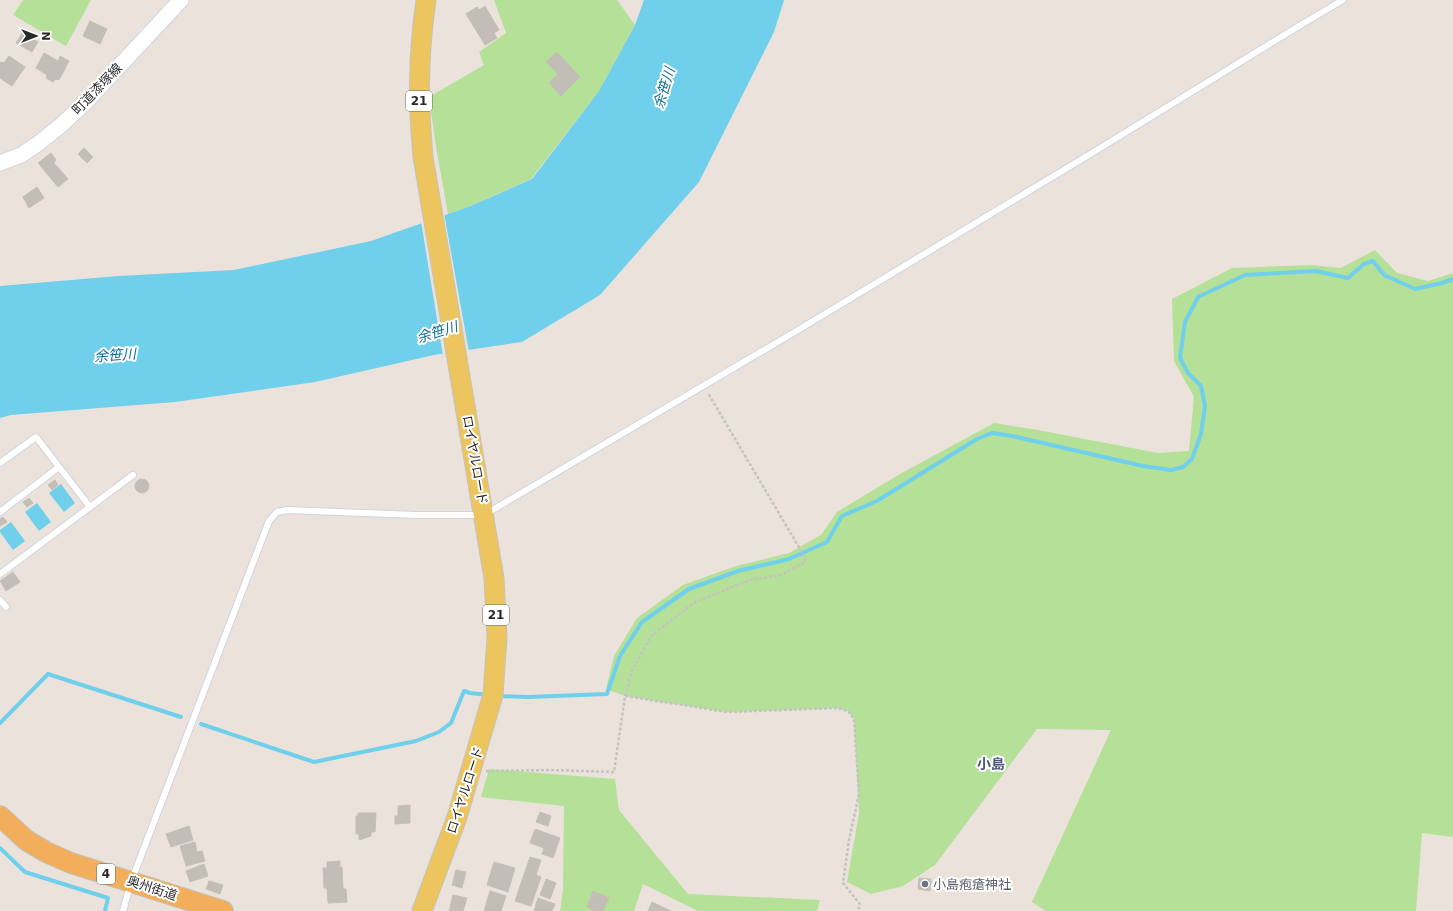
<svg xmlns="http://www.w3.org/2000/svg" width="1453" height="911" viewBox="0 0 1453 911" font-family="'DejaVu Sans','Noto Sans JP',sans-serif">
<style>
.green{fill:#b4e098}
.water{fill:#70cfeb}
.pier{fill:#ebe3db}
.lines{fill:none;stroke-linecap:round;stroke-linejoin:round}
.stream{stroke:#70cfeb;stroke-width:4}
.building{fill:#c3bdb7;stroke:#c6bfb5}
.service-casing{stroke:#d0d4e1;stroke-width:8}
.tertiary-casing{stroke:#d0d4e1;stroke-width:17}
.primary-casing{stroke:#c3c3c3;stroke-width:21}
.trunk-casing{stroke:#c3c3c3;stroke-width:22}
.path{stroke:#c3c3c3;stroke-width:2.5;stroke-dasharray:3 2;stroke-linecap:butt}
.service{stroke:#fff;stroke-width:6}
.tertiary{stroke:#fff;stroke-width:15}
.primary{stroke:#ecc55e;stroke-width:19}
.trunk{stroke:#f2ae5a;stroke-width:20}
.worship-dot{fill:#6b7280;stroke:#fff;stroke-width:1.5}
.labels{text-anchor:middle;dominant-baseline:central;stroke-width:4;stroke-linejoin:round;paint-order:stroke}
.shield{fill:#fff;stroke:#696969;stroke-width:1}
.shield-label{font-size:12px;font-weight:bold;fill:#292929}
.street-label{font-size:13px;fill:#292929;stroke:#fff}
.worship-label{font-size:13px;fill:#5b616d;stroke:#fff;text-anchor:start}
.water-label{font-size:14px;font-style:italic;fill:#116d95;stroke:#fff}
.neighbourhood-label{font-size:14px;font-weight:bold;fill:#4b5578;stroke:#fff}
</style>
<rect width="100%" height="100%" fill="#ebe3db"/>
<!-- green -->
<path class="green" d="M 23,0 L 91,0 L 66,46 L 13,15 Z
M 494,0 L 617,0 L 635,25 L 599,91 L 531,179 L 468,207 L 448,214 L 436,147 L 429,97 L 484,65 L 479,52 L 506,33 Z
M 1375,250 L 1397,273 L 1428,281 L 1453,273 L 1453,837 L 1422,833 L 1416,911 L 1046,911 L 1032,902 L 1111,730 L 1037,729 L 935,865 L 903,886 L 871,894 L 847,882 L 859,813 L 854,719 L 848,711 L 838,708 L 727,712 L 625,696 L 606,689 L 614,656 L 637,618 L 683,585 L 736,566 L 789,553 L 821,535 L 837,512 L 900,474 L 994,423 L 1038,430 L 1158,453 L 1189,451 L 1194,397 L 1174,361 L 1172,299 L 1232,268 L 1311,265 L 1341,268 Z
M 489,769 L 615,779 L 619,810 L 688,894 L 820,900 L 817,911 L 698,911 L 643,884 L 634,911 L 560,911 L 563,889 L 564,806 L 481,797 Z"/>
<!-- water -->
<path class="water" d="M 644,0 L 784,0 L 774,32 L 699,182 L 600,295 L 522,342 L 434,355 L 315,382 L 175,402 L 11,415 L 0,418 L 0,286 L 118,276 L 234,270 L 371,241 L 468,207 L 532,179 L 599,91 L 635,25 Z
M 61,484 L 75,503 L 64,512 L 49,493 Z
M 37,503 L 51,522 L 39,531 L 25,512 Z
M 11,522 L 25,541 L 13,550 L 0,532 L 0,530 Z"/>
<!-- pier -->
<path class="pier" d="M 444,213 L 469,352 L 443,356 L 421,221 Z"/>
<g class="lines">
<!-- stream -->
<path class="stream" d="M 498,696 L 528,697 L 607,694 L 620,656 L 642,622 L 689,589 L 738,571 L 789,559 L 827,542 L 842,516 L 877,501 L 977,439 L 992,433 L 1012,436 L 1143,466 L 1171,470 L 1183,467 L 1192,459 L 1201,434 L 1205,406 L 1201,386 L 1188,373 L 1180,358 L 1185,322 L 1198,297 L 1245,275 L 1316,271 L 1348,278 L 1364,264 L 1373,261 L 1384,275 L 1415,289 L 1442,283 L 1453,279
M 0,723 L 48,674 L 181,717
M 201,724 L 314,762 L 416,741 L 439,732 L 451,723 L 464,691 L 470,693 L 488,695
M 0,848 L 25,872 L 108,898 L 105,911"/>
</g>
<!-- building -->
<path class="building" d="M 485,6 L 499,30 L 494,33 L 497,38 L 485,45 L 466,14 L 477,7 L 479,10 Z
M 90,21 L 107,29 L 100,44 L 83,36 Z
M 23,32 L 38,42 L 32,52 L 16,43 Z
M 557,52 L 580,77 L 561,96 L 549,83 L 558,74 L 546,62 Z
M 44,53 L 58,61 L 60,56 L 69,61 L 59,80 L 55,79 L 53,82 L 46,78 L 47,75 L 36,68 Z
M 9,56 L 25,67 L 12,86 L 0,78 L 0,63 L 1,62 L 4,63 Z
M 84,148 L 93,157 L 87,163 L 78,154 Z
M 51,153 L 56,160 L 54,163 L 68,179 L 58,187 L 38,163 Z
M 37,187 L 44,198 L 29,208 L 23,197 Z
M135 486a7 7 0 1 1 14 0a7 7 0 1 1-14 0Z
M 55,480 L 58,485 L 52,490 L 48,485 Z
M 29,498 L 33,503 L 27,507 L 23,502 Z
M 3,517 L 7,522 L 0,526 L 0,519 Z
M 13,572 L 20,582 L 6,591 L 0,581 Z
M 410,805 L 410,823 L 395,824 L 395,816 L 398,816 L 398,806 Z
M 540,812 L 551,816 L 548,826 L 536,822 Z
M 358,813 L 376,813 L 375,832 L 371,832 L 371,836 L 359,840 L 359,834 L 356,834 L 356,816 L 358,816 Z
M 189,826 L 193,840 L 171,847 L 166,834 Z
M 535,829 L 560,838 L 553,858 L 542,854 L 544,848 L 530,843 Z
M 195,842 L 197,852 L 202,851 L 205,861 L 186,866 L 180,846 Z
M 530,857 L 541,860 L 536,875 L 541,877 L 531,906 L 515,901 Z
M 340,861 L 340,868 L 342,867 L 343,889 L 346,889 L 347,902 L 328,903 L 327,888 L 324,888 L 323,868 L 327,868 L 327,862 Z
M 494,862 L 515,868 L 508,892 L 487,885 Z
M 204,864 L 208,876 L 190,882 L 186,871 Z
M 456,870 L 466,872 L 462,888 L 452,885 Z
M 919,878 L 931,879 L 930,891 L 918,889 Z
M 546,879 L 556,883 L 550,899 L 540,895 Z
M 209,881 L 223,885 L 220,894 L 206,889 Z
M 490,891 L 506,896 L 501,911 L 484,911 Z
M 593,891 L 609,898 L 603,911 L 595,911 L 587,907 Z
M 453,895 L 467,898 L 463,911 L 449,911 Z
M 538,898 L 555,904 L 552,911 L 534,911 Z
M 652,902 L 671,911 L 648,911 Z"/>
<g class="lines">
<!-- service casing -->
<g class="service-casing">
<path id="service" d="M 0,463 L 36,437 L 90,507
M 0,512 L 59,467
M 0,574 L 133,475
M 0,600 L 6,607
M 123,911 L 131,882 L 269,521 L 277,512 L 287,510 L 416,515 L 484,515 L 793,333 L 1092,153 L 1299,26 L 1343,0"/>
</g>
<!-- tertiary casing -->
<g class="tertiary-casing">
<path id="tertiary" d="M 0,163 L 21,155 L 39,143 L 60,126 L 85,103 L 181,0"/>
</g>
<!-- primary casing -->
<g class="primary-casing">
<path id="primary" d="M 422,911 L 457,817 L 493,695 L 497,638 L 494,578 L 423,157 C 418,102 418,56 426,0"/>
</g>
<!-- trunk casing -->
<g class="trunk-casing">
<path id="trunk" d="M 0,816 L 26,840 L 46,852 L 71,863 L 223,911"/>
</g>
<!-- path -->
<path class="path" d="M 625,696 L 632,671 L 651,636 L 695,602 L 750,580 L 781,575 L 805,562 L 805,558 L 800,549 L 708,393
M 486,771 L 550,770 L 614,772 L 625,696 L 727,712 L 838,708 L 848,711 L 854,719 L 859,794 L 849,840 L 843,883 L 860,904 L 858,911"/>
<!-- service -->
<use href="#service" class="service"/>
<!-- tertiary -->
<use href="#tertiary" class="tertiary"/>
<!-- primary -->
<use href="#primary" class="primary"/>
<!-- trunk -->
<use href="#trunk" class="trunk"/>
</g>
<!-- markers -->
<circle class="worship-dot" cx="925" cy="884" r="4"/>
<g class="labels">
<!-- shield labels -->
<g class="shield">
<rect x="406" y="91" width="26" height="20" rx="3"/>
<rect x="483" y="605" width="26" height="20" rx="3"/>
<rect x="97" y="864" width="18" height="20" rx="3"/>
</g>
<g class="shield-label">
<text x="419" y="101">21</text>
<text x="496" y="615">21</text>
<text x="106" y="874">4</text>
</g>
<!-- street labels -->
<g class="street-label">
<text transform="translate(97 89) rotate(-46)">町道漆塚線</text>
<text transform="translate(475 460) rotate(80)">ロイヤルロード</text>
<text transform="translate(465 790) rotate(-72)">ロイヤルロード</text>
<text transform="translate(152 888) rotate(18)">奥州街道</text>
</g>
<!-- worship labels -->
<g class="worship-label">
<text x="933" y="884">小島疱瘡神社</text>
</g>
<!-- water labels -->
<g class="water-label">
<text transform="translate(664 88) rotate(-73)">余笹川</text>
<text transform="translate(437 332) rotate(-17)">余笹川</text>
<text transform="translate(115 355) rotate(-4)">余笹川</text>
</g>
<!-- neighbourhood labels -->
<g class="neighbourhood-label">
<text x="991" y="764">小島</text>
</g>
</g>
<!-- north arrow -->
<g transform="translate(36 36) rotate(90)" stroke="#ffffff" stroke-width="3" paint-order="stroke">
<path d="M0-3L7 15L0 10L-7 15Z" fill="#292929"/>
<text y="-6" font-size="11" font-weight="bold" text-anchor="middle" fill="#292929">N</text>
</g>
</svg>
